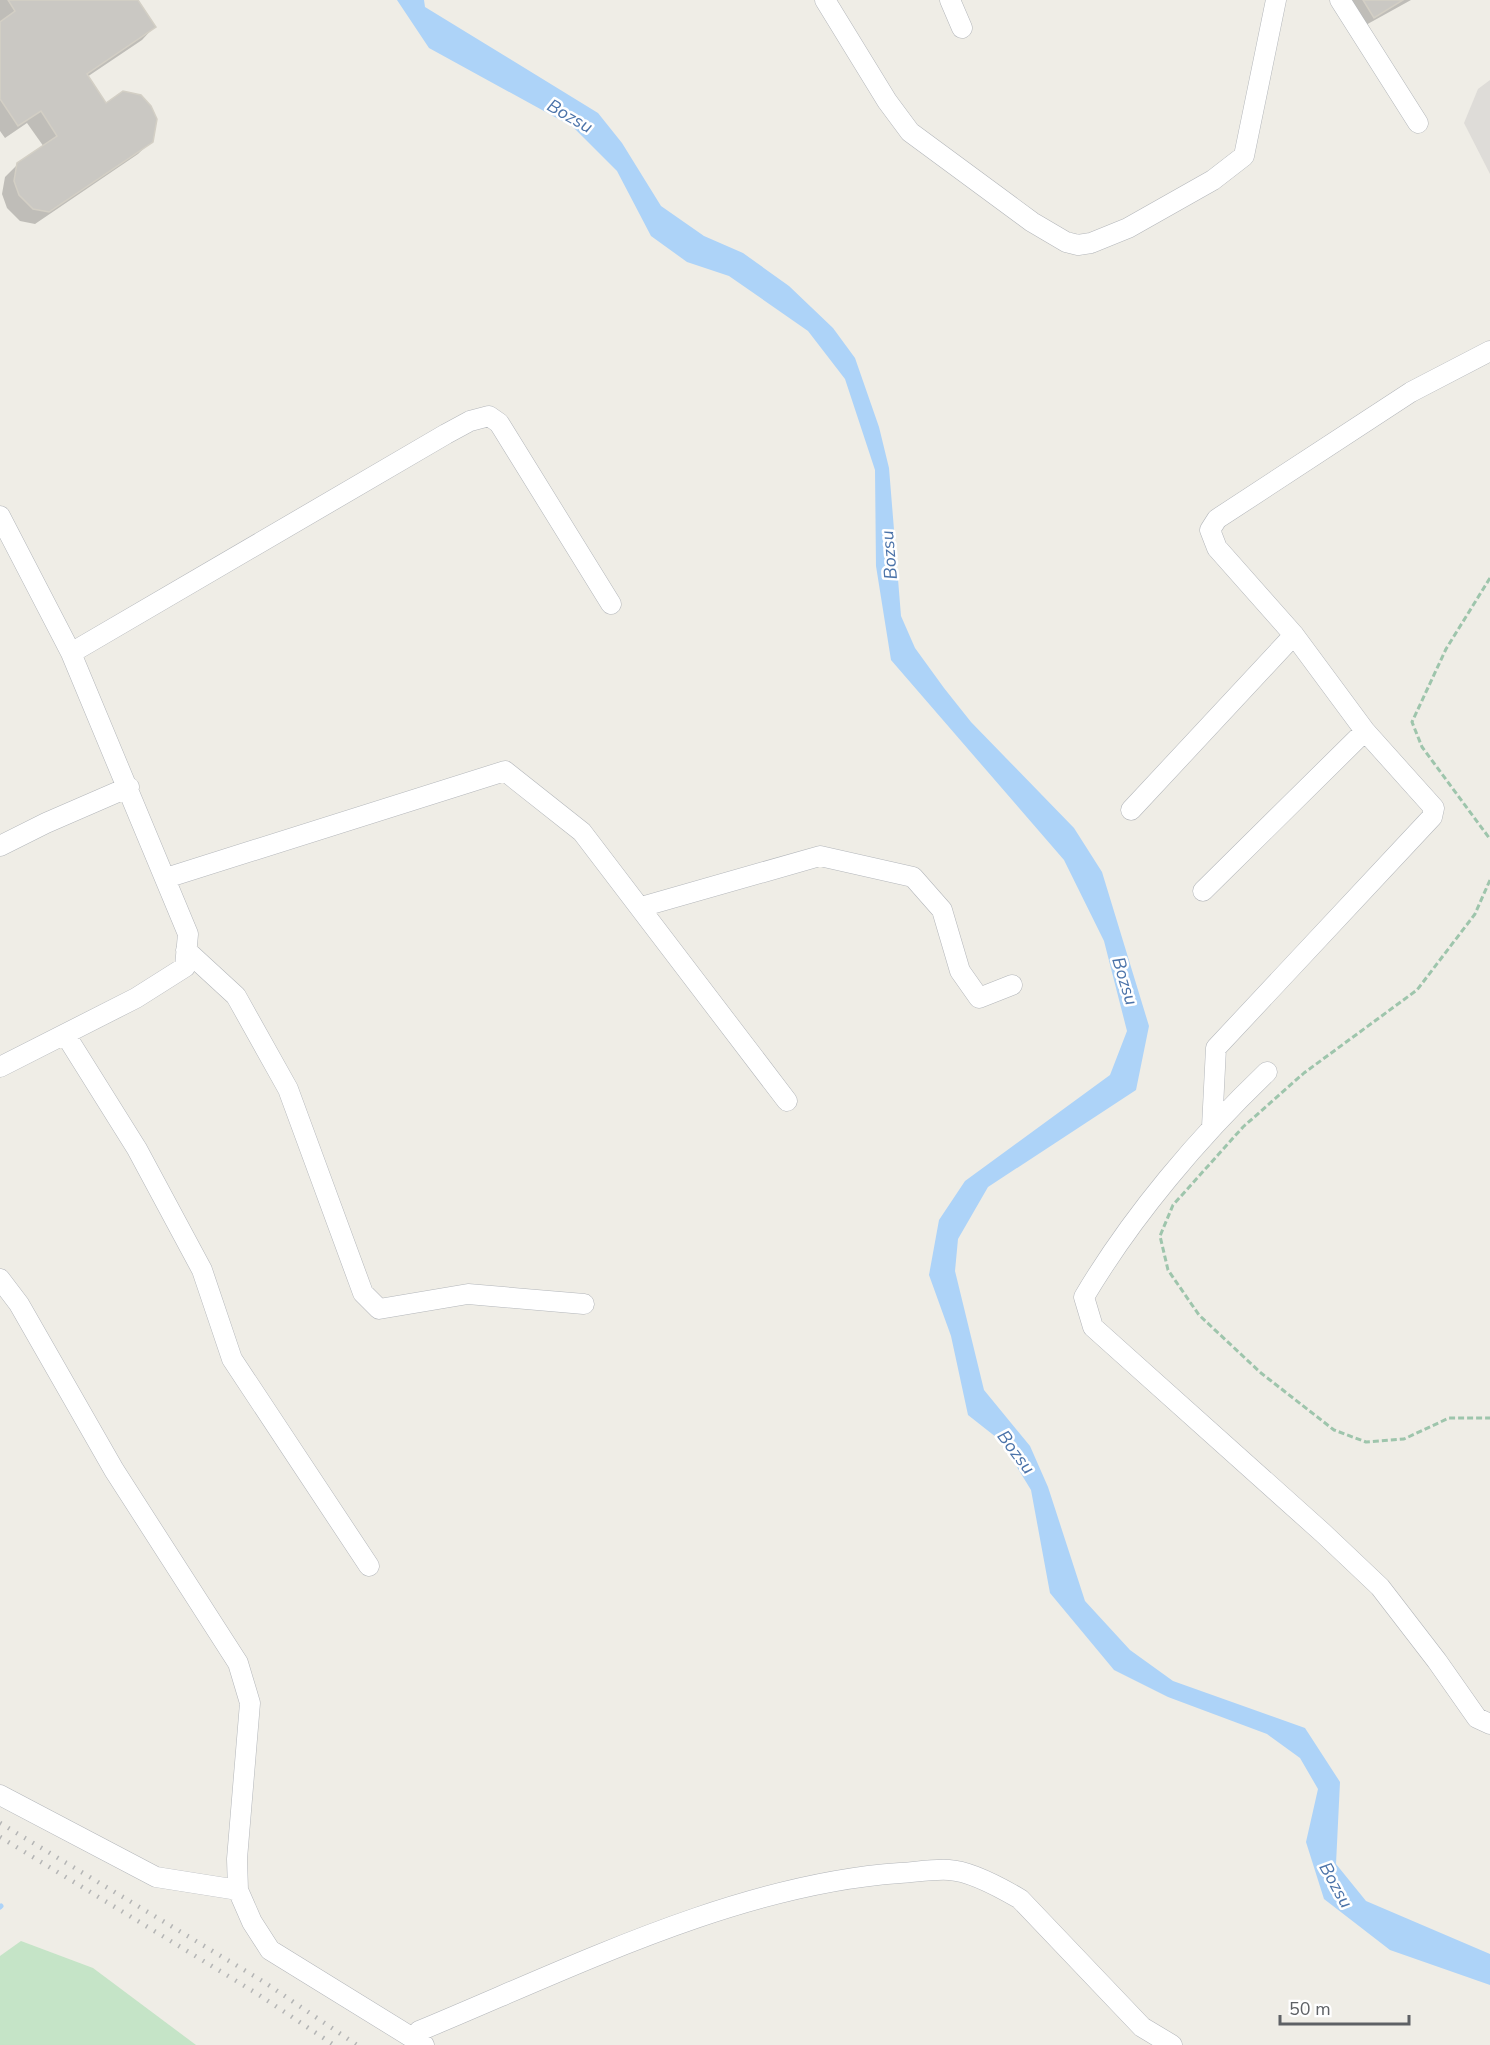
<svg xmlns="http://www.w3.org/2000/svg" width="1490" height="2045" viewBox="0 0 1490 2045" font-family="'Nunito Sans',sans-serif">
<style>
.industrial{fill:#dedcd8}
.green{fill:#c5e4c7}
.water{fill:#add3f8}
.shadow{fill:#0003}
.lines{fill:none;stroke-linecap:round;stroke-linejoin:round}
.stream{stroke:#add3f8;stroke-width:5}
.building{fill:#cac8c3;stroke:#d3cfc5;stroke-width:1.5}
.minor-casing{stroke:#b3b6ba;stroke-width:21}
.path{stroke:#9ec5ac;stroke-width:3;stroke-dasharray:6 3;stroke-linecap:butt}
.minor{stroke:#fff;stroke-width:20}
.rail{stroke:#b4b5b5;stroke-width:4.5;stroke-dasharray:1.5 8;stroke-linecap:butt}
.labels{text-anchor:middle;dominant-baseline:central;stroke-width:5;stroke-linejoin:round;paint-order:stroke}
.water-label{font-size:18px;font-style:italic;fill:#4b73a9;stroke:#fff}
</style>
<rect width="100%" height="100%" fill="#efede6"/>
<!-- industrial -->
<path class="industrial" d="M 1490,80 L 1490,174 L 1464,123 L 1478,89 Z"/>
<!-- green -->
<path class="green" d="M 21,1941 L 93,1968 L 196,2045 L 0,2045 L 0,1956 Z"/>
<!-- water -->
<path class="water" d="M 397,0 L 424,0 L 425,7 L 598,113 L 622,143 L 661,206 L 704,236 L 743,253 L 789,286 L 833,328 L 855,358 L 879,427 L 889,468 L 901,616 L 915,648 L 944,688 L 971,722 L 1074,828 L 1102,872 L 1149,1026 L 1136,1090 L 988,1187 L 958,1239 L 955,1271 L 984,1390 L 1030,1446 L 1048,1487 L 1085,1601 L 1130,1650 L 1173,1681 L 1305,1728 L 1340,1782 L 1336,1864 L 1366,1901 L 1490,1954 L 1490,1985 L 1390,1950 L 1324,1899 L 1306,1842 L 1318,1789 L 1300,1758 L 1267,1734 L 1168,1697 L 1114,1670 L 1050,1593 L 1031,1490 L 1001,1441 L 968,1415 L 951,1336 L 929,1275 L 939,1220 L 965,1181 L 1110,1075 L 1127,1031 L 1104,941 L 1064,860 L 891,660 L 876,566 L 875,470 L 845,379 L 808,331 L 729,276 L 687,262 L 651,236 L 617,171 L 573,127 L 429,48 Z"/>
<!-- shadow -->
<path class="shadow" d="M 0,0 L 136,0 L 154,27 L 142,40 L 87,77 L 105,105 L 151,141 L 138,154 L 35,224 L 20,221 L 7,208 L 2,194 L 5,177 L 18,164 L 44,147 L 27,123 L 5,138 L 0,131 Z
M 1348,0 L 1411,0 L 1364,26 Z"/>
<g class="lines">
<!-- stream -->
<path class="stream" d="M 0,1907 L 1,1906"/>
</g>
<!-- building -->
<path class="building" d="M 8,0 L 138,0 L 156,27 L 87,74 L 106,103 L 123,91 L 141,95 L 151,106 L 157,119 L 153,142 L 49,212 L 33,209 L 19,195 L 14,181 L 17,163 L 57,136 L 41,111 L 18,126 L 0,99 L 0,22 L 15,11 Z
M 1363,0 L 1403,0 L 1374,18 Z"/>
<g class="lines">
<!-- minor casing -->
<g class="minor-casing">
<path id="minor" d="M 825,0 L 887,101 L 910,132 L 1032,222 L 1066,242 L 1078,245 L 1091,243 L 1128,228 L 1213,180 L 1244,156 L 1276,0
M 950,0 L 962,28
M 1340,0 L 1418,123
M 0,516 L 71,653 L 188,934 L 185,967 L 136,998 L 0,1067
M 71,653 L 446,434 L 470,421 L 489,416 L 499,423 L 611,604
M 1131,810 L 1294,635
M 0,846 L 46,823 L 129,787
M 166,878 L 505,771 L 582,832 L 787,1101
M 1203,891 L 1365,731
M 641,907 L 820,856 L 913,877 L 942,910 L 960,971 L 979,998 L 1012,985
M 186,950 L 236,996 L 288,1089 L 363,1293 L 379,1309 L 468,1294 L 584,1304
M 65,1034 L 137,1149 L 202,1270 L 232,1359 L 369,1566
M 1267,1072 C 1199,1137 1132,1216 1084,1297 L 1093,1327 L 1323,1533 L 1380,1587 L 1437,1661 L 1477,1718 L 1490,1724
M 1212,1127 L 1216,1048 L 1432,817 L 1434,808 L 1365,731 L 1294,635 L 1217,548 L 1210,530 L 1217,519 L 1411,392 L 1490,351
M 0,1279 L 19,1304 L 114,1470 L 238,1663 L 250,1703 L 237,1859 L 238,1890 L 252,1922 L 270,1950 L 424,2045
M 0,1795 L 156,1877 L 238,1890
M 414,2038 L 419,2031 C 569,1969 737,1884 900,1873 C 916,1872 933,1869 949,1870 C 970,1871 1003,1889 1020,1899 L 1142,2027 L 1172,2045"/>
</g>
<!-- path -->
<path class="path" d="M 1490,578 L 1446,649 L 1412,722 L 1422,747 L 1490,839
M 1490,880 L 1475,914 L 1417,990 L 1304,1073 L 1243,1127 L 1173,1205 L 1160,1236 L 1168,1270 L 1199,1315 L 1261,1373 L 1334,1430 L 1366,1442 L 1404,1439 L 1449,1418 L 1490,1418"/>
<!-- minor -->
<use href="#minor" class="minor"/>
<!-- rail -->
<path class="rail" d="M 0,1823 L 264,1982 L 357,2045
M 0,1837 L 256,1993 L 334,2045"/>
</g>
<g class="labels">
<!-- water labels -->
<g class="water-label">
<text transform="translate(570 116) rotate(30)">Bozsu</text>
<text transform="translate(889 555) rotate(-95)">Bozsu</text>
<text transform="translate(1125 981) rotate(73)">Bozsu</text>
<text transform="translate(1016 1452) rotate(53)">Bozsu</text>
<text transform="translate(1336 1885) rotate(61)">Bozsu</text>
</g>
</g>
<!-- scale -->
<path d="M1280 2015v9h129v-9" fill="none" stroke="#5e6165" stroke-width="3"/>
<text x="1289" y="2015" font-size="18" fill="#5e6165" stroke="#ffffff" stroke-width="4.5" paint-order="stroke">50 m</text>
</svg>
